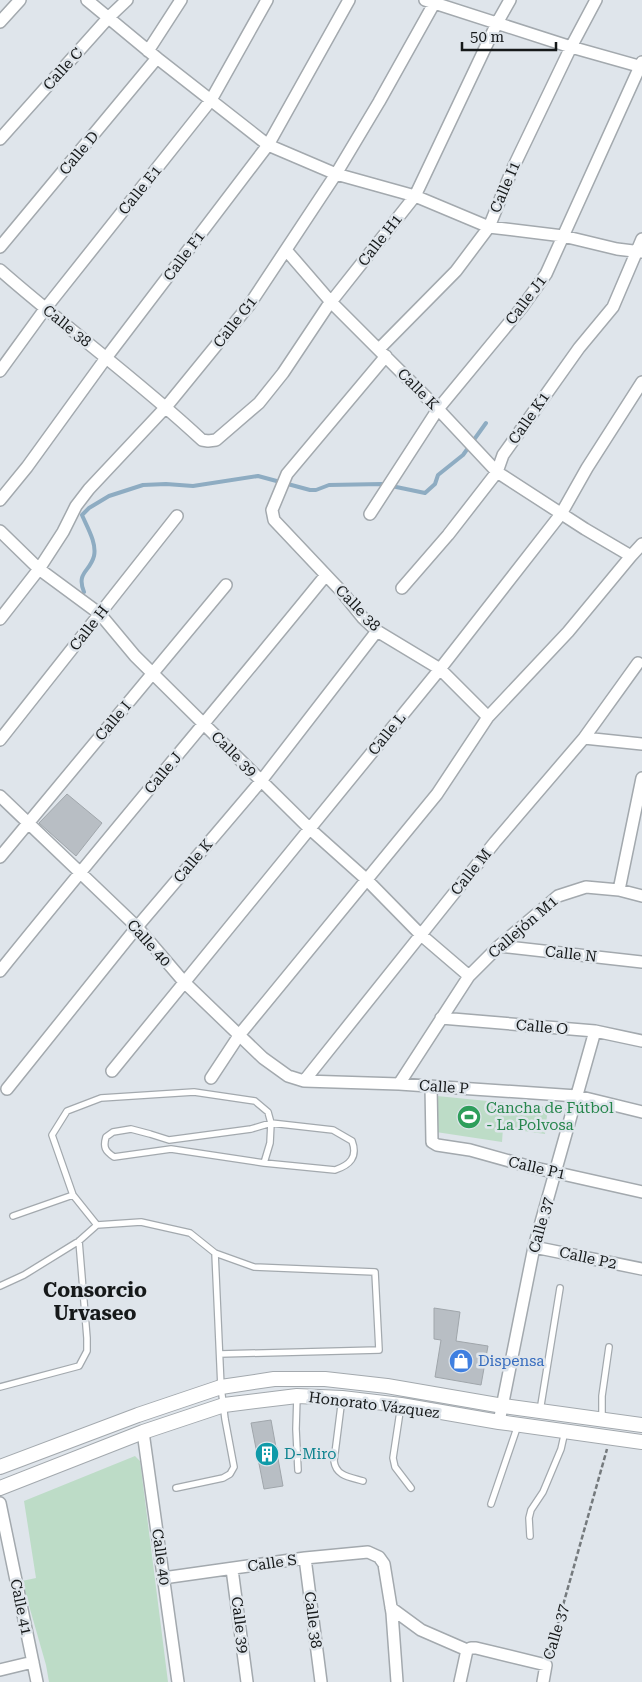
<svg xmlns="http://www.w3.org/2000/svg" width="642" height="1682" viewBox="0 0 642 1682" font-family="'Roboto Serif',serif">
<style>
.green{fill:#bddcc7}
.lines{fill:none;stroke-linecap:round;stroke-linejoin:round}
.stream{stroke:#8eacc2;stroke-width:4}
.building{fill:#b8bec4;stroke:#a0a6ab}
.service-casing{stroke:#a3a9ae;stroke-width:8}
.minor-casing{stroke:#a3a9ae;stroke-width:14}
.tertiary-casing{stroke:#a3a9ae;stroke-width:16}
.path{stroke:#757a7d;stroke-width:2.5;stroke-dasharray:5 2.5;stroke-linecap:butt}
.service{stroke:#fff;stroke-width:5.5}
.minor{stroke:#fff;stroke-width:11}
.tertiary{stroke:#fff;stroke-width:14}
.labels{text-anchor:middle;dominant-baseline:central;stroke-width:5;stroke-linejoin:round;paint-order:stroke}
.street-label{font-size:15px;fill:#16191a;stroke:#dfe5eb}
.leisure-label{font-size:15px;fill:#27864d;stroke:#dfe5eb;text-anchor:start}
.shop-label{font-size:15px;fill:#366cbe;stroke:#dfe5eb;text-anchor:start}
.culture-label{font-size:15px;fill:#0d838f;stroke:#dfe5eb;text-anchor:start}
.district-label{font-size:20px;font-weight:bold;fill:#16191a;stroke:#dfe5eb}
</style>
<rect width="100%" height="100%" fill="#dfe5eb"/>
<!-- green -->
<path class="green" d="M 437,1096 L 548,1107 L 545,1134 L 503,1128 L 502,1142 L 436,1132 Z
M 135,1456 L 140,1461 L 168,1682 L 49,1682 L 46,1665 L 22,1581 L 36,1578 L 24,1501 Z"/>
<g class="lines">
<!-- stream -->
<path class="stream" d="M 84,592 C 76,572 90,572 94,556 C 97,543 87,527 82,515 L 89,508 L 109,496 L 143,485 L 166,484 L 193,486 L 258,476 L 310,490 L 316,490 L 329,485 L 382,484 L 425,493 L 435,484 L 438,475 L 463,455 L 486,423"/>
</g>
<!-- building -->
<path class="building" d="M 67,794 L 102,823 L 76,856 L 39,823 Z
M 434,1308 L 460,1312 L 456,1341 L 488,1346 L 481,1385 L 435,1377 L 441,1340 L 434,1339 Z
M 271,1420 L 283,1486 L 264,1489 L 251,1423 Z"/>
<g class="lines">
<!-- service casing -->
<g class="service-casing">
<path id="service" d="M 13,1216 L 73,1195
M 97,1225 L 73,1195 L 52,1135 L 67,1111 L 101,1098 L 194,1092 L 255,1101 L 268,1112 L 271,1123 L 251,1129 L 169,1140 L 150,1134 L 131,1129 L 113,1132 L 106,1137 C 103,1147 105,1151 114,1157 L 171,1149 L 264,1163 L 335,1170 C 350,1165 358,1157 352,1141 L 333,1130 L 271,1123 L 270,1143 L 264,1163
M 0,1286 L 24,1275 L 79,1241 L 97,1225 L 141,1222 L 190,1233 L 215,1253
M 0,1387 L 79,1366 L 87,1351 L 87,1338 L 79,1241
M 297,1396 L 296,1429 L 298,1470
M 342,1398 L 334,1461 C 336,1476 349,1477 363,1481
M 401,1405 L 393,1458 L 395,1467 L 411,1488
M 540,1411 L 560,1288
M 602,1419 L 602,1396 L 609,1347
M 176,1488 L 223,1478 L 230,1474 L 234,1467 L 225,1419 L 221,1387 L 215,1253 L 254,1267 L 375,1272 L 379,1350 L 220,1354
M 491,1504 L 518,1425
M 530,1536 L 529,1518 L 531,1510 L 543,1492 L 561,1449 L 565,1431"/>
</g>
<!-- minor casing -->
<g class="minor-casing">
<path id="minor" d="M 87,0 L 157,58 L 268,145 L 336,174 L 415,196 L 489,227 L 563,236 L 617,249 L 642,252
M 425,0 L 571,47 L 642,67
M 0,22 L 20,0
M 148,51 L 181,0
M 0,139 L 109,17 L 127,0
M 0,247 L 157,58
M 286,250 L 331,302 L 438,409 L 497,472 L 585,529 L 631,556 L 642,544
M 0,270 C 66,328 138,380 202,440 L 208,441 L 216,440 L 259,403 L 283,373 L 327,307 L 415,196 L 497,23 L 510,0
M 379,349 L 456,271 L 489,227 L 512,170 L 571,47 L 596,0
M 386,356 L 287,474 L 272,510 L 274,520 L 342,592 L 363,618 L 377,631 L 440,669 L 488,717
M 0,371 L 45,309 L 211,100 L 267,0
M 0,500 L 27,467 L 106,358 L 268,145 L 349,0
M 370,514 L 438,409 L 523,306 L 546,274 L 642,62
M 0,531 L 39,569 L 100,614 L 135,656 L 310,829 L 367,880 L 420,934 L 469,976
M 402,588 L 448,535 L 497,472 L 503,455 L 579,348 L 613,307 L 642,239
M 0,619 L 39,569 L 63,532 L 76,506 L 89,489 L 166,407 L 250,304 L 336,174 L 379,102 L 436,0
M 584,738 L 642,744
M 0,740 L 177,516
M 0,796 L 137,927 L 184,982 L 263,1058 L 288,1076 L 304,1081 L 399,1084 L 577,1096 L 642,1112
M 0,857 L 226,585
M 619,890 L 642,778
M 499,946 L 642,962
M 0,971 C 107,838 218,708 326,575
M 441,1018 L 595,1031 L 642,1041
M 112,1071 L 440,669 L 561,514 L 587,468 L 642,382
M 211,1078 L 240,1034 L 437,794 L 488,717 L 568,632 L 631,556
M 304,1081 L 495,842 L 584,738 L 638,663
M 399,1084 L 469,976 L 499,946 L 558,896 L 586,887 L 619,890 L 642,896
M 431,1086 L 432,1142 L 437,1145 L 470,1150 L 531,1167 L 642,1192
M 7,1089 L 137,927 L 261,781 L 377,631
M 534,1247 L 642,1269
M 499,1422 L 534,1247 L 595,1031
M 143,1432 L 178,1682
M 0,1503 L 37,1682
M 305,1558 L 321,1682
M 232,1569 L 247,1682
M 163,1578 L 305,1558 L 368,1552 L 379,1557 L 384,1564 L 392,1613 L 397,1682
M 391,1608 L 421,1630 L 467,1650
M 0,1670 L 33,1662
M 460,1682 L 467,1650 L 471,1648 L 476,1648 L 546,1665 L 543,1682"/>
</g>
<!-- tertiary casing -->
<g class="tertiary-casing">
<path id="tertiary" d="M 0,1467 L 138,1415 L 221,1387 L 274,1379 L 325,1379 L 387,1386 L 503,1406 L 642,1425
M 0,1488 L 143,1432 L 224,1405 L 297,1396 L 342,1398 L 401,1405 L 499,1422 L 642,1442"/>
</g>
<!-- path -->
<path class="path" d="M 549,1655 L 607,1449"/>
<!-- service -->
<use href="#service" class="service"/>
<!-- minor -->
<use href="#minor" class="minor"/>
<!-- tertiary -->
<use href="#tertiary" class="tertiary"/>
</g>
<!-- icons -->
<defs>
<g id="stadium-disc" transform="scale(1.25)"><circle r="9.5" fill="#2e9e5b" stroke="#dfe5eb"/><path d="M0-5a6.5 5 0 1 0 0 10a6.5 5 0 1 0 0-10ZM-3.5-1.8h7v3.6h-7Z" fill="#fff"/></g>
<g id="shop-disc" transform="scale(1.25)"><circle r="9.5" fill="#3f7fe0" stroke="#dfe5eb"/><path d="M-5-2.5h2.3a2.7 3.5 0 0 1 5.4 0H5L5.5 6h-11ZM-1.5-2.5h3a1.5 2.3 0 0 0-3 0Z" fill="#fff"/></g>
<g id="building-disc" transform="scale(1.25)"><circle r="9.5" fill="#0f9aa8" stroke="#dfe5eb"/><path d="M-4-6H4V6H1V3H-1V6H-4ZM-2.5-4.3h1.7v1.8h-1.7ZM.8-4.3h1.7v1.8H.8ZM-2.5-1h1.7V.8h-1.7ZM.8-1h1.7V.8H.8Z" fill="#fff"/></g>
</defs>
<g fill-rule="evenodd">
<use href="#stadium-disc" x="469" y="1117"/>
<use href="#shop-disc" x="461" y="1361"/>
<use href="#building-disc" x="267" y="1454"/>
</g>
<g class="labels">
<!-- street labels -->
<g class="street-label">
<text transform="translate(63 69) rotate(-48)">Calle C</text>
<text transform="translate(79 153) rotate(-50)">Calle D</text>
<text transform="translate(505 187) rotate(-67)">Calle I1</text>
<text transform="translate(140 190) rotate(-51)">Calle E1</text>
<text transform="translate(380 240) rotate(-52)">Calle H1</text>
<text transform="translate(184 256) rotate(-53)">Calle F1</text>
<text transform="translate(526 300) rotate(-53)">Calle J1</text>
<text transform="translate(235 322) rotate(-52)">Calle G1</text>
<text transform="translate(67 326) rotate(39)">Calle 38</text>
<text transform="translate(418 389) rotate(45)">Calle K</text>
<text transform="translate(529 418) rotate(-55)">Calle K1</text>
<text transform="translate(358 608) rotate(46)">Calle 38</text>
<text transform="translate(89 628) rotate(-52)">Calle H</text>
<text transform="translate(113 721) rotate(-50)">Calle I</text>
<text transform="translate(387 734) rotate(-51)">Calle L</text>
<text transform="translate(234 754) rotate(45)">Calle 39</text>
<text transform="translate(163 773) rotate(-50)">Calle J</text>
<text transform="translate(193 861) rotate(-50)">Calle K</text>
<text transform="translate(471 872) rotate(-51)">Calle M</text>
<text transform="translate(523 927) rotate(-41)">Callejón M1</text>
<text transform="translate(149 943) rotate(48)">Calle 40</text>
<text transform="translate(571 954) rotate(6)">Calle N</text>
<text transform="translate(542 1027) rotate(5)">Calle O</text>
<text transform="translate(444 1087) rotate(4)">Calle P</text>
<text transform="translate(537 1168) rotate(13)">Calle P1</text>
<text transform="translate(541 1225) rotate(-75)">Calle 37</text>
<text transform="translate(588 1258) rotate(12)">Calle P2</text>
<text transform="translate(374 1405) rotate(7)">Honorato Vázquez</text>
<text transform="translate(161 1557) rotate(82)">Calle 40</text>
<text transform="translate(272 1563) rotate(-8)">Calle S</text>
<text transform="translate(21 1607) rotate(78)">Calle 41</text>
<text transform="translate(313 1620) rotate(83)">Calle 38</text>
<text transform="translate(240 1625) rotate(83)">Calle 39</text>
<text transform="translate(556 1632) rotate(-74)">Calle 37</text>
</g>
<!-- leisure labels -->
<g class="leisure-label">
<text x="486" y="1108">Cancha de Fútbol<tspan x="486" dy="17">- La Polvosa</tspan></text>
</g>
<!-- shop labels -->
<g class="shop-label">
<text x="478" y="1361">Dispensa</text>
</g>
<!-- culture labels -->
<g class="culture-label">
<text x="284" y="1454">D-Miro</text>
</g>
<!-- district labels -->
<g class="district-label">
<text x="95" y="1290">Consorcio<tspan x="95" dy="23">Urvaseo</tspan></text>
</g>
</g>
<!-- scale -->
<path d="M462 42v8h94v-8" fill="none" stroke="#16191a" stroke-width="2.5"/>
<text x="470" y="42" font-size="15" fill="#16191a" stroke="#dfe5eb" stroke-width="4" paint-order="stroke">50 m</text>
</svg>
